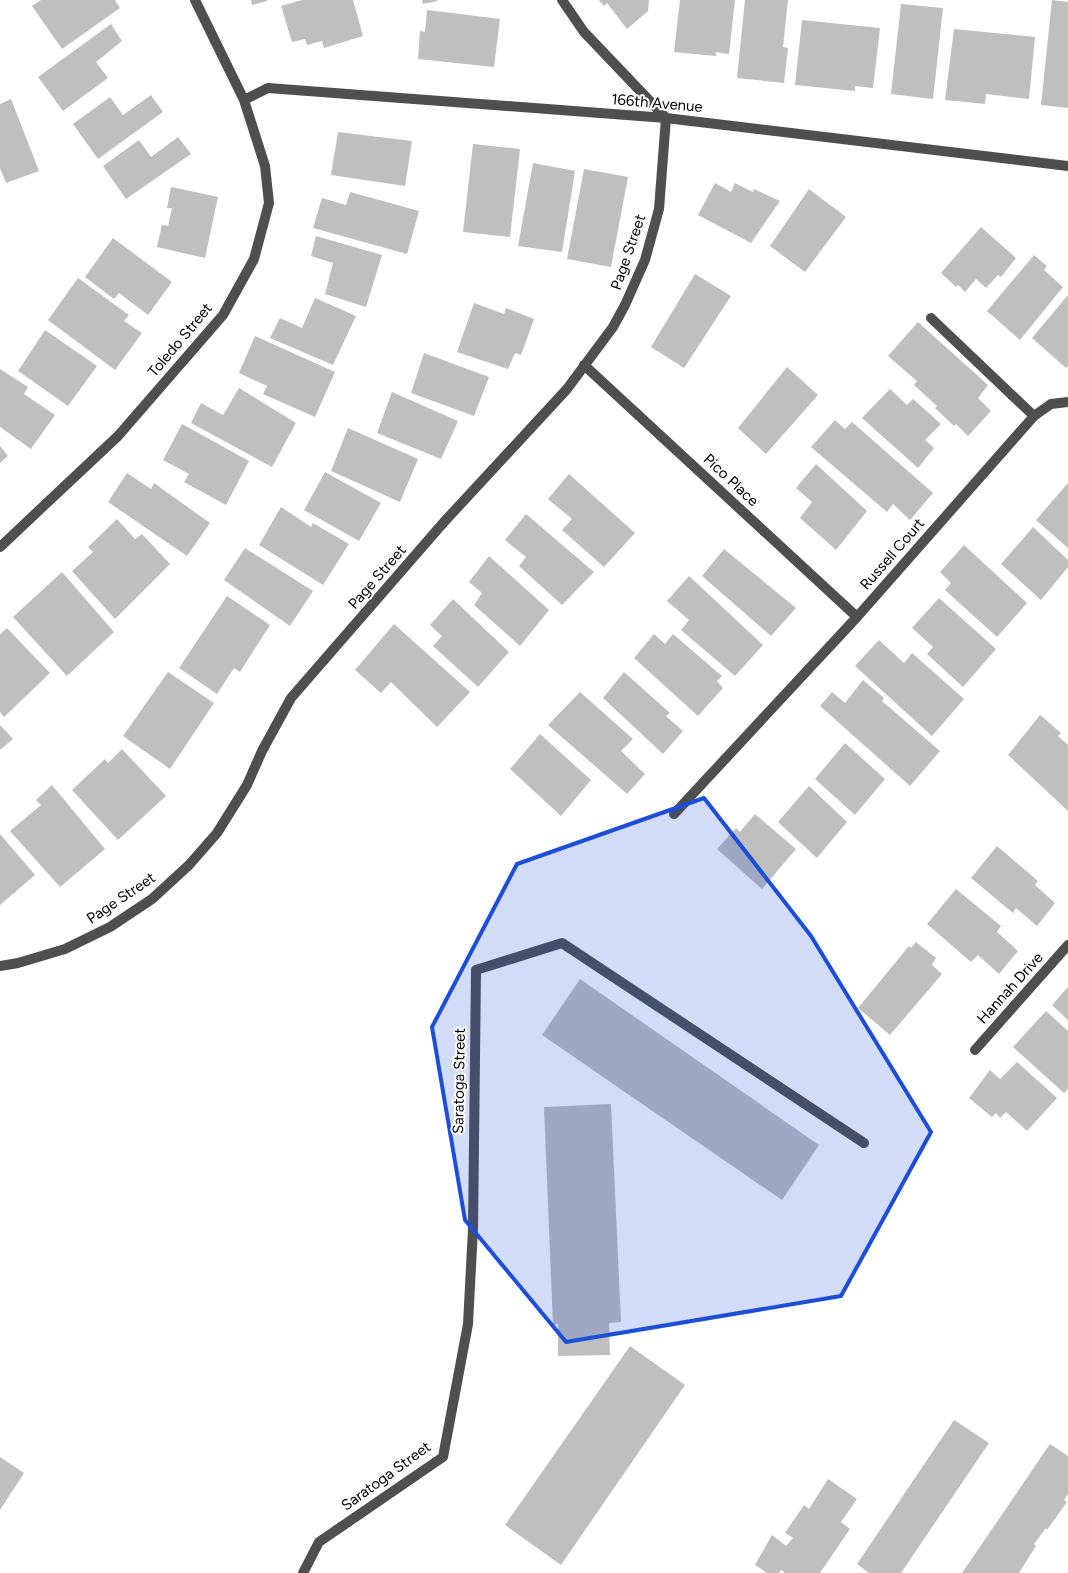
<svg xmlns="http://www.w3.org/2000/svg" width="1068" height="1573" viewBox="0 0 1068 1573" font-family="Figtree,sans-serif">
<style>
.building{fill:#bfbfbf}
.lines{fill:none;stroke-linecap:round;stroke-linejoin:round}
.street{stroke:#4f4f4f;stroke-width:10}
.marked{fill:#1d4ed8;fill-opacity:0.2;stroke:#1d4ed8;stroke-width:4;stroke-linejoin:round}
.labels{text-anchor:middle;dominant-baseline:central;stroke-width:4;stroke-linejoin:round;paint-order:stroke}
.street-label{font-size:15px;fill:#000;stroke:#fff}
</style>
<rect width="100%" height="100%" fill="#fff"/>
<!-- building -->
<path class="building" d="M 41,0 L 115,0 L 120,8 L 62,49 L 32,6 Z
M 251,0 L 267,0 L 267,1 L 252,5 Z
M 302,0 L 353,0 L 363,36 L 324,48 L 322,41 L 307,45 L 305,39 L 292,42 L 281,6 Z
M 422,0 L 437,0 L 437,1 L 423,4 Z
M 599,0 L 649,0 L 648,11 L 627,29 L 607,3 L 604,6 Z
M 680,0 L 735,0 L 729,54 L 716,52 L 716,56 L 674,52 Z
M 745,0 L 788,0 L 783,47 L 788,48 L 784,83 L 737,78 Z
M 1052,0 L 1068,2 L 1068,108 L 1041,105 Z
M 901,4 L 943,8 L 933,99 L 891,94 Z
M 427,10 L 500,19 L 494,67 L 418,59 L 420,31 L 425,32 Z
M 802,20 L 880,28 L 873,88 L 855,86 L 855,91 L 795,85 Z
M 111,24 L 122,41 L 96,62 L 108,78 L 63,111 L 38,77 Z
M 954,29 L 1035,37 L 1029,99 L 986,94 L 985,104 L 945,100 Z
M 151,95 L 163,112 L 98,159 L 73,124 L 110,97 L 123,115 Z
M 11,99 L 39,171 L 6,183 L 0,168 L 0,104 Z
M 338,132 L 412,141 L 405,186 L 331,175 Z
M 178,137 L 191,154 L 126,199 L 103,166 L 139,140 L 151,157 Z
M 473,144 L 520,149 L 510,237 L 463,232 Z
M 533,163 L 575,171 L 562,252 L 518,246 Z
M 584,169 L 628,177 L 611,267 L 567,259 Z
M 715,183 L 731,192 L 735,183 L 753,192 L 754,189 L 780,201 L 751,243 L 698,215 Z
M 171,187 L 218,197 L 205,258 L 157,247 L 162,225 L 168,226 L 172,208 L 167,208 Z
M 809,189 L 846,217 L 805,272 L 770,246 Z
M 350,192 L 419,211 L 407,254 L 313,228 L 322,198 L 346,205 Z
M 981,227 L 1016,258 L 1001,277 L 998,275 L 986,288 L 976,279 L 965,292 L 958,285 L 956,287 L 941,273 Z
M 316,236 L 382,255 L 366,307 L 325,294 L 333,263 L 311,256 Z
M 113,238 L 172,282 L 148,315 L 119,293 L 114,299 L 85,277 Z
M 1034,255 L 1047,266 L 1044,270 L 1063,287 L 1020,340 L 987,311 Z
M 695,274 L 731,296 L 684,368 L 651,347 Z
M 78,278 L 129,315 L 124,321 L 142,333 L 115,370 L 48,320 Z
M 1068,295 L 1068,366 L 1066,368 L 1032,338 Z
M 315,298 L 356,316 L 333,365 L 270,338 L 280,318 L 302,328 Z
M 474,303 L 504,314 L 506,308 L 534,319 L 521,355 L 515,353 L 508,369 L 457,352 Z
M 918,322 L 988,385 L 978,398 L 991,411 L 968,436 L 956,424 L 954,426 L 935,408 L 937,406 L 914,385 L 917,381 L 888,356 Z
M 45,330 L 97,366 L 68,406 L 18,371 Z
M 255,336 L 335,372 L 315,417 L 263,394 L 267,386 L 239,373 Z
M 424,353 L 489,377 L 474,416 L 411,393 Z
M 787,367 L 818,395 L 766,454 L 738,428 Z
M 0,369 L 28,387 L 24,394 L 55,415 L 31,449 L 0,427 Z
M 239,388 L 296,423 L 272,467 L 191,423 L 201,403 L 223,415 Z
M 890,389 L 907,405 L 913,399 L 941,424 L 925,440 L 934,448 L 918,468 L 862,418 Z
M 392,392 L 458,421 L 441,459 L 377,433 Z
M 835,420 L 845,429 L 852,422 L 933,493 L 910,520 L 893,504 L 887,512 L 811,447 Z
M 182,424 L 249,461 L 226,505 L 184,482 L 189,474 L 163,460 Z
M 348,428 L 418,459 L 400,502 L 331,471 Z
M 0,446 L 8,456 L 0,463 Z
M 816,464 L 867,511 L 836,550 L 800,518 L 812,502 L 796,488 Z
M 325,472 L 381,503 L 359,541 L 304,510 Z
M 127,473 L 151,489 L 154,483 L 210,523 L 187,556 L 108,502 Z
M 569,474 L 635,533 L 604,567 L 562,530 L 572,519 L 548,499 Z
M 1068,483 L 1068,548 L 1036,520 Z
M 281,507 L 311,527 L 313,523 L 349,544 L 323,585 L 259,545 Z
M 526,514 L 594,572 L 562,605 L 519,566 L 526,557 L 505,540 Z
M 117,519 L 135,539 L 142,534 L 170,564 L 115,619 L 72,571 L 93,552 L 88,547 Z
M 1033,527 L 1068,560 L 1068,567 L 1041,600 L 1001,564 Z
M 964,545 L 1027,603 L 997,637 L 945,590 L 951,583 L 940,572 Z
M 245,548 L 313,591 L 290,626 L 224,580 Z
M 724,549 L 796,608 L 771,636 L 702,576 Z
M 489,556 L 549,610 L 520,646 L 474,605 L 482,593 L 469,582 Z
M 62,572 L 114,632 L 67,676 L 13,617 Z
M 689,576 L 763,645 L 735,676 L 681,630 L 689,620 L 667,601 Z
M 227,596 L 270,625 L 240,672 L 234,668 L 217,694 L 179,668 Z
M 939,598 L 996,649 L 963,687 L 927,654 L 933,647 L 912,628 Z
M 453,599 L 509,652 L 478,687 L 433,646 L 442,636 L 430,625 Z
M 394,624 L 470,692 L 437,727 L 391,682 L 381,693 L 355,670 Z
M 7,628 L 50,673 L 4,717 L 0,712 L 0,634 Z
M 654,634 L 665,644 L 673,634 L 722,676 L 717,681 L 723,688 L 698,716 L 634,658 Z
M 879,640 L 904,663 L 912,653 L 964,699 L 932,736 L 855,666 Z
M 168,672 L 214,703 L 170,769 L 123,736 Z
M 624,672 L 670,713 L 666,716 L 683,731 L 663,754 L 603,698 Z
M 863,680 L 884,698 L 882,701 L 940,751 L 910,786 L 820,706 L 832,692 L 845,703 Z
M 580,692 L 633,739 L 621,751 L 645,774 L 627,794 L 548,725 Z
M 1040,715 L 1061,733 L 1058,736 L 1068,745 L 1068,811 L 1008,755 Z
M 0,725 L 13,739 L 0,750 Z
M 540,734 L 591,780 L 561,816 L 510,769 Z
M 845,743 L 885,779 L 855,815 L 815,779 Z
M 122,749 L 166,796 L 118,840 L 72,790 L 105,759 L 108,763 Z
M 52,785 L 105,849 L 60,887 L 10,831 L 41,805 L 36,800 Z
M 809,786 L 847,822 L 817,858 L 778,822 Z
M 755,814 L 796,849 L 762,889 L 717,849 L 736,828 L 740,832 Z
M 0,834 L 35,875 L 0,905 Z
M 997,846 L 1038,881 L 1035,885 L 1055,903 L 1037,926 L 1016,908 L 1013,913 L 971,878 Z
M 956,889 L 1001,926 L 997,932 L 1018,951 L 999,974 L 978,955 L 971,962 L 927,924 Z
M 916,942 L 936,958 L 932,965 L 942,974 L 890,1035 L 858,1008 L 909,946 L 911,948 Z
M 580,979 L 819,1145 L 782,1200 L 542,1035 Z
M 1068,987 L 1068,1020 L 1052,1005 Z
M 1046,1011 L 1068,1031 L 1068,1089 L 1064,1093 L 1013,1047 Z
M 1017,1062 L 1057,1098 L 1027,1131 L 1006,1112 L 1000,1118 L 996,1113 L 992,1117 L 969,1098 L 990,1070 L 1000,1079 Z
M 611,1104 L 621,1322 L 609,1323 L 610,1355 L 558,1356 L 558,1324 L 553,1325 L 544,1107 Z
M 630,1346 L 685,1385 L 561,1565 L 505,1525 Z
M 954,1420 L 989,1443 L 901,1573 L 869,1573 L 857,1564 Z
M 1050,1444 L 1068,1456 L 1068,1494 L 1064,1500 L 1067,1502 L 1047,1530 L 1046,1528 L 1034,1544 L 1036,1546 L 1019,1573 L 962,1573 Z
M 0,1457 L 24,1473 L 0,1510 Z
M 828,1479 L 857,1499 L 841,1522 L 850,1529 L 820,1573 L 785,1573 L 781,1570 L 779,1573 L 767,1573 L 755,1565 L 772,1535 L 786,1546 L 793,1538 L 785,1533 L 804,1505 L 809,1509 Z"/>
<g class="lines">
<!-- street -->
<path class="street" d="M 244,100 L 268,88 L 666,118 L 1068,166
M 931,318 L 1034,416
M 584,365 L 857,617
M 0,547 L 118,436 L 223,315 L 254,259 L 269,203 L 265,166 L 244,100 L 195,0
M 674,814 L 857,617 L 1034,416 L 1051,404 L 1068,402
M 0,966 L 18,963 L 65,949 L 110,927 L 152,899 L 189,865 L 217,833 L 247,785 L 262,751 L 291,698 L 444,522 L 567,389 L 613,327 L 625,305 L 645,260 L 659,209 L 666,118 L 584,32 L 562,0
M 975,1050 L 1068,945
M 303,1573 L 319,1542 L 443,1457 L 468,1324 L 473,1229 L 476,970 L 562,943 L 864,1143"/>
</g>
<!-- marked area -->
<path class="marked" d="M 704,798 L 811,936 L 931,1132 L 841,1296 L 566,1342 L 465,1220 L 432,1027 L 517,864 Z"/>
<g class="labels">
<!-- street labels -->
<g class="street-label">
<text transform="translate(657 103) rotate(5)">166th Avenue</text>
<text transform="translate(628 252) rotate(-71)">Page Street</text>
<text transform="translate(180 340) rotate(-50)">Toledo Street</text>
<text transform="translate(731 480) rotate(43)">Pico Place</text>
<text transform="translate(892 554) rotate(-49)">Russell Court</text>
<text transform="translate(377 577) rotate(-49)">Page Street</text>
<text transform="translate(121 898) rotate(-34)">Page Street</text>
<text transform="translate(1010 988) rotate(-48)">Hannah Drive</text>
<text transform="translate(459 1081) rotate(-89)">Saratoga Street</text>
<text transform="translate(386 1476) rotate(-36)">Saratoga Street</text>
</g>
</g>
</svg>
